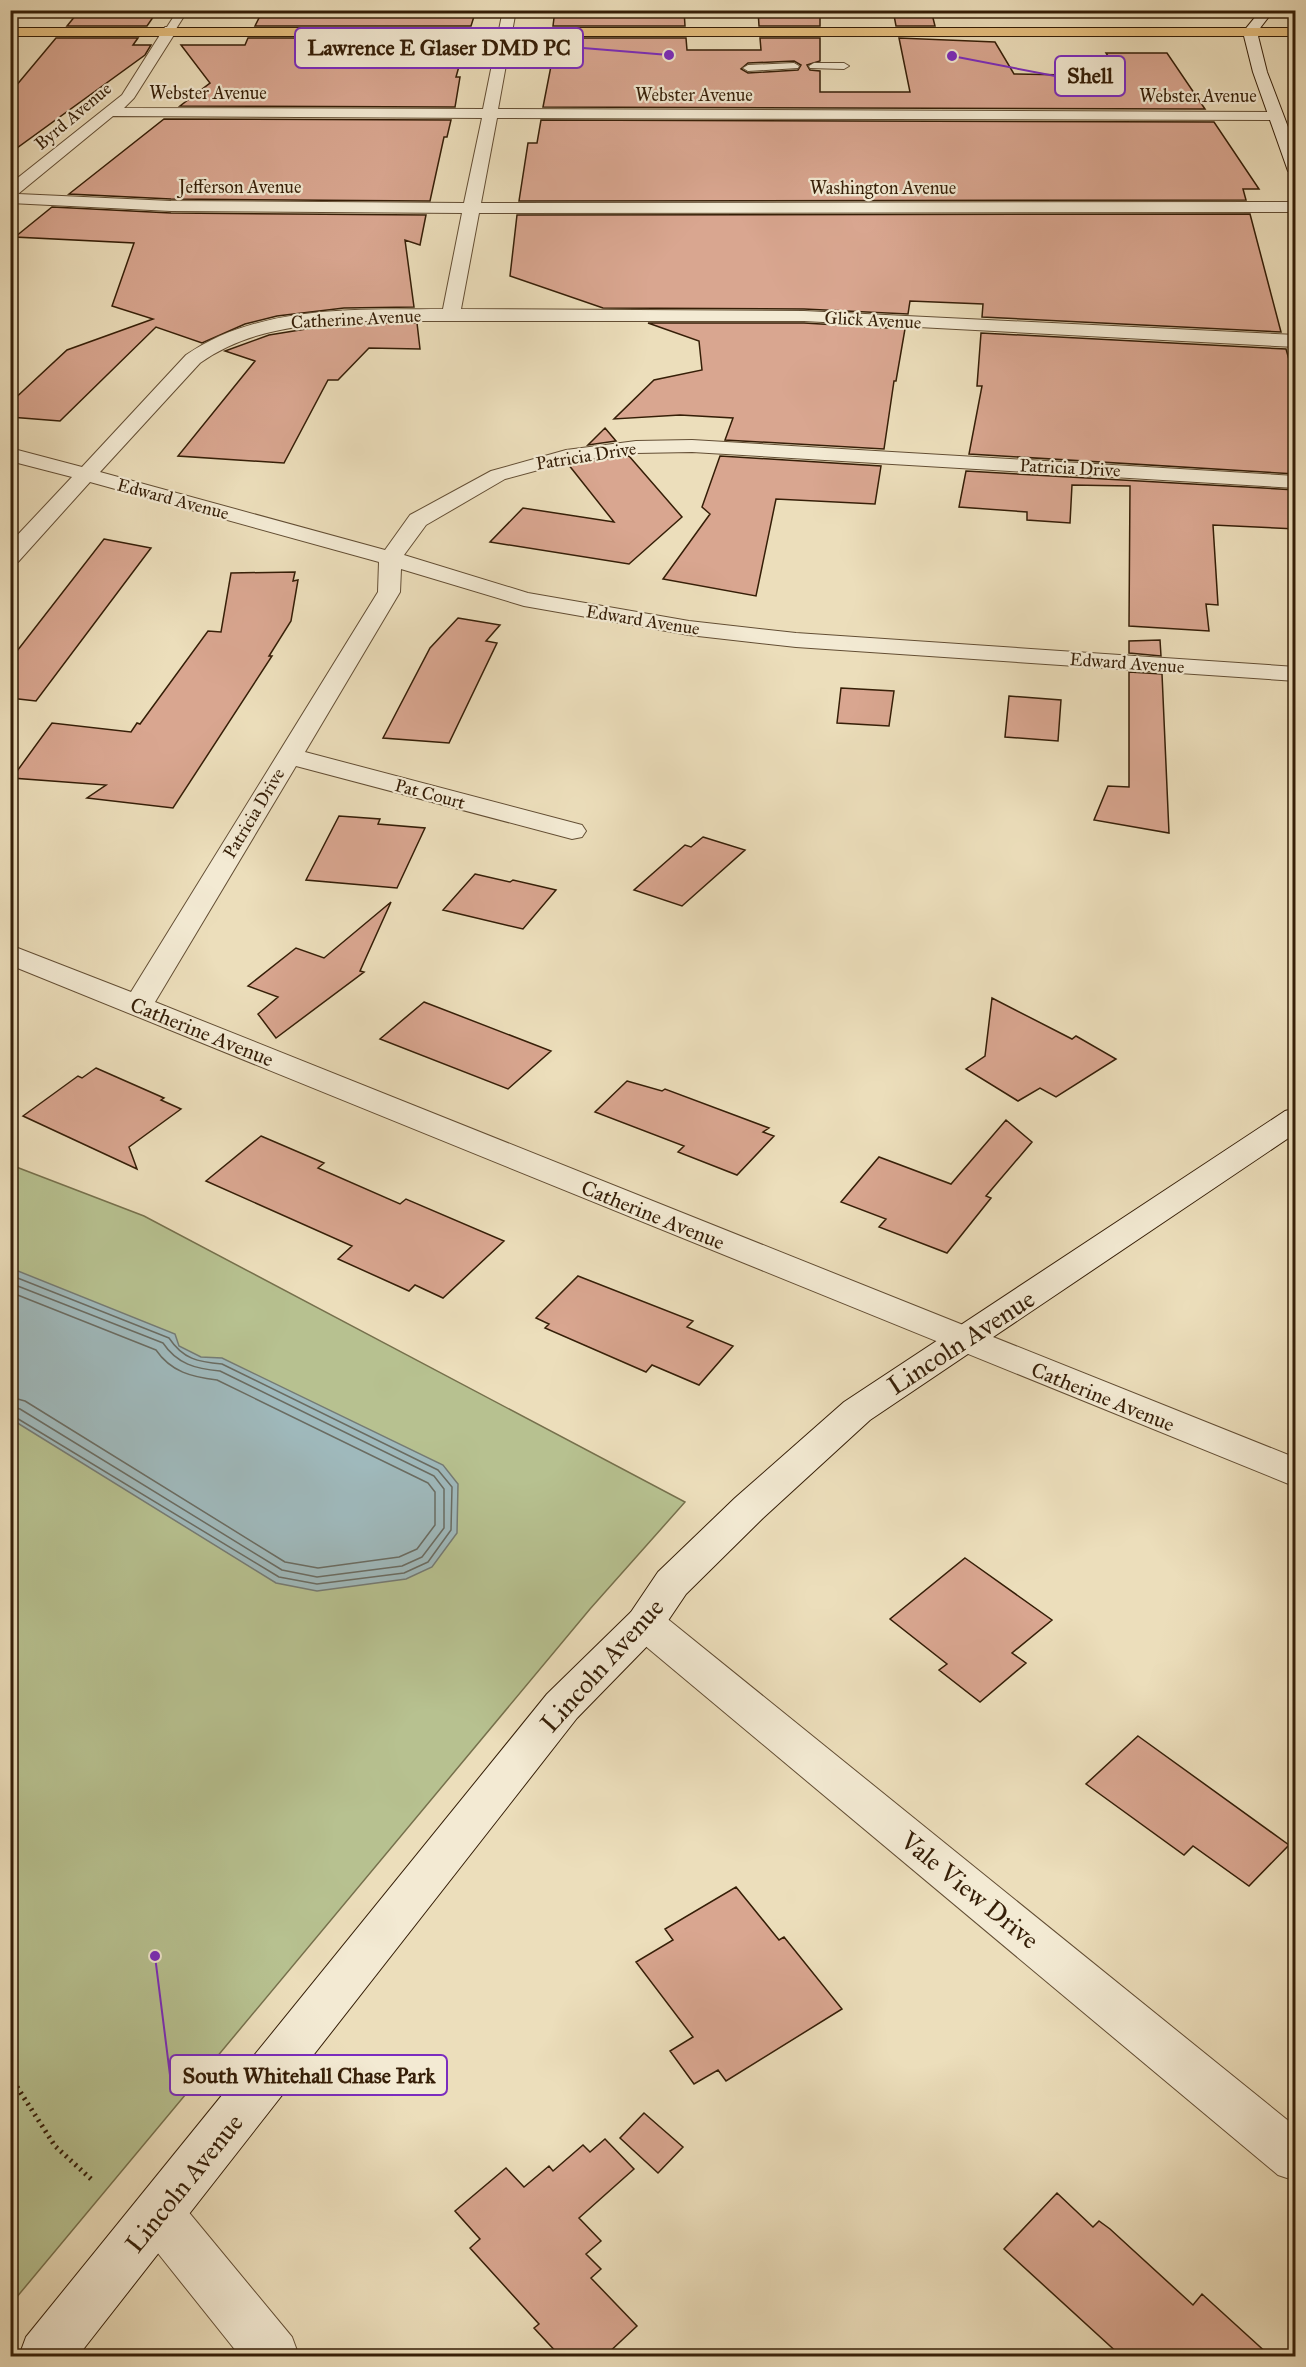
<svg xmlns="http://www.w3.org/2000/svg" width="1306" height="2367" viewBox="0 0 1306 2367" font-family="'IM FELL Great Primer',serif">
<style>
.green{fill:#b7c190;stroke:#76704c;stroke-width:1.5}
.water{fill:#9fb9bc;stroke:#757b74;stroke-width:1.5}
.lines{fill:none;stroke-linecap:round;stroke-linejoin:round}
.shore{stroke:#6a6c62;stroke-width:1.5}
.building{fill:#d9a690;stroke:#351e07;stroke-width:1.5;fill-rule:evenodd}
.lane-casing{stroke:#634e34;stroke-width:2}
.street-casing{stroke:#634e34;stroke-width:2}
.secondary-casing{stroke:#351e07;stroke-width:2}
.primary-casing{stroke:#351e07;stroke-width:2}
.path{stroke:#351e07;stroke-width:5;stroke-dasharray:2 4.5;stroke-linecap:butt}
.lane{fill:#f3ead3;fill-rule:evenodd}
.street{fill:#f3ead3;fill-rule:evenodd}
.secondary{fill:#f3ead3;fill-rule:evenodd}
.primary{fill:#e6bf7e;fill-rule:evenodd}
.labels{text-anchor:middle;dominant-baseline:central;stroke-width:4.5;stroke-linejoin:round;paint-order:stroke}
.far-street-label{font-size:18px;fill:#351e07;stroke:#f3ead3}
.street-label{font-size:21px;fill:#351e07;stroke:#f3ead3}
.near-street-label{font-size:26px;fill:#351e07;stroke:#f3ead3}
.leader{fill:none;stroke:#7b2cbf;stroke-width:2}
.callout-dot{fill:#7b2cbf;stroke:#f3ead3;stroke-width:2}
.callout{fill:#f3ead3;stroke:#7b2cbf;stroke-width:2}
.callout-label{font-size:22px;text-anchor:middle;font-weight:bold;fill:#351e07}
</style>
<rect width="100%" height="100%" fill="#ecdebb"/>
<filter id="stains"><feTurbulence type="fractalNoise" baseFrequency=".00333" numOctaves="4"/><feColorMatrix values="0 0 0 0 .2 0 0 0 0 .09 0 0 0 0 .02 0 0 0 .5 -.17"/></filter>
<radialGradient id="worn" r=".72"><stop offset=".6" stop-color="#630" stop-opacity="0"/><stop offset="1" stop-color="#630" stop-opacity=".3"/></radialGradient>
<!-- green -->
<path class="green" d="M 11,1165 L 144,1216 L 685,1502 L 590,1609 L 11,2304 Z"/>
<!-- water -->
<path class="water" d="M 13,1269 L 175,1334 L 179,1346 L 201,1357 L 222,1358 L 443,1465 L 458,1484 L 457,1533 L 432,1567 L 406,1579 L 317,1591 L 276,1583 L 11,1419 L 10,1271 Z"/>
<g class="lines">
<!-- shore -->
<path class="shore" d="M 10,1275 L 169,1338 C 183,1359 198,1362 222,1364 L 438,1470 L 452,1487 L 451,1530 L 428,1562 L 404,1573 L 317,1584 L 279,1577 L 10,1414
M 10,1283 L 163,1343 C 177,1364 196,1369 220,1371 L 434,1476 L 444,1489 L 444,1528 L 422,1557 L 402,1566 L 317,1577 L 282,1570 L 20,1409 L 10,1406
M 10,1292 L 156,1350 C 171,1372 192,1377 217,1380 L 428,1483 L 435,1492 L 435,1525 L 417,1549 L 399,1557 L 318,1568 L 285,1562 L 25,1401 L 10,1397"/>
</g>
<!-- building -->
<path class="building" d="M 80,10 L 158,10 L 147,26 L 67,26 Z
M 263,10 L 476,10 L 471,26 L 255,26 Z
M 555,10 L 684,10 L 685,26 L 553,26 Z
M 758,10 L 820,10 L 820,26 L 759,26 Z
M 893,10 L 931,10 L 935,26 L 896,26 Z
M 56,38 L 138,38 L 133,45 L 151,45 L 145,55 L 10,153 L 10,93 Z
M 248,38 L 467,38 L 456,77 L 460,77 L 455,107 L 180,106 L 210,83 L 181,45 L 245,45 Z
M 551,38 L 686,38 L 687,50 L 761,50 L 760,38 L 820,38 L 820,61 L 807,65 L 810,70 L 820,71 L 820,92 L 910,92 L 899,38 L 995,42 L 1014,74 L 1121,76 L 1106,53 L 1167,53 L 1205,109 L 543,107 L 552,61 L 549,61 ZM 794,61 L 801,65 L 798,70 L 748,73 L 741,69 L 748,63 Z
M 164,119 L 451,120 L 447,137 L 444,137 L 430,201 L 171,199 L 69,194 Z
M 541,120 L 1214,122 L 1259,189 L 1243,189 L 1246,200 L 519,201 L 528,143 L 537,143 Z
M 52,207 L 171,213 L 426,215 L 420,245 L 405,240 L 414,307 L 344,308 L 277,316 L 245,324 L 202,343 L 156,327 L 60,421 L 10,417 L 10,403 L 67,350 L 153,319 L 112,306 L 134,243 L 15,237 Z
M 1250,214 L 1281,332 L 982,317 L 983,304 L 910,301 L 908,314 L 804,309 L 603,308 L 510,276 L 517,215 Z
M 343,323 L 417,323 L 420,349 L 369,348 L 338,380 L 328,380 L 284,463 L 178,456 L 255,361 L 225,351 L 269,335 Z
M 648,323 L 804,323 L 905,329 L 896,381 L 894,381 L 884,449 L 725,440 L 733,418 L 680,415 L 614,419 L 654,380 L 702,370 L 699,341 Z
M 981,333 L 1286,349 L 1290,363 L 1296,363 L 1296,474 L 969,454 L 982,386 L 977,386 Z
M 605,428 L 616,441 L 588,445 Z
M 629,456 L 682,517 L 629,564 L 490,542 L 523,508 L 614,522 L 568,464 Z
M 720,456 L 881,466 L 875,504 L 776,499 L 756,596 L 663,579 L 710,514 L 702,507 Z
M 966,471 L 1296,490 L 1296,529 L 1213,525 L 1218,605 L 1206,604 L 1209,631 L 1129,626 L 1130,486 L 1072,485 L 1070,523 L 1027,520 L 1027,512 L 959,507 Z
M 104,539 L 151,548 L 36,701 L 10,698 L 10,660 Z
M 295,572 L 293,581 L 298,580 L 291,621 L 269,656 L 272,656 L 173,808 L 87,798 L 106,785 L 12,778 L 52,723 L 131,732 L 137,723 L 140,724 L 208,631 L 221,632 L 231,573 Z
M 458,618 L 500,625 L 486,641 L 497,643 L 449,743 L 383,738 L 430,648 Z
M 1160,640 L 1161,656 L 1129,653 L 1129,641 Z
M 1129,672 L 1162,674 L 1169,833 L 1094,820 L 1108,786 L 1129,787 Z
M 841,688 L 894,691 L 889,726 L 837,723 Z
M 1009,696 L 1061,700 L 1058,741 L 1005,737 Z
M 339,816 L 380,819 L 378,824 L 425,828 L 397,888 L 306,880 Z
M 703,837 L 745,850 L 682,906 L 634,890 L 685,845 L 691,847 Z
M 475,874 L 510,882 L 513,880 L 556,890 L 523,929 L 443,910 Z
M 391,902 L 360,971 L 364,972 L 276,1038 L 258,1014 L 278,997 L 248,986 L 296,948 L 324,958 Z
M 992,998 L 1072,1039 L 1076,1036 L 1116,1059 L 1056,1097 L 1040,1088 L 1018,1101 L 966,1069 L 985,1056 Z
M 424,1002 L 551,1051 L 508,1089 L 380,1039 Z
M 96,1068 L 164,1098 L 161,1100 L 181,1109 L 129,1147 L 137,1169 L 23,1116 L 78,1076 L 82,1078 Z
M 627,1081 L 662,1091 L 665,1089 L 769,1128 L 763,1132 L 774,1136 L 737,1175 L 678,1152 L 684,1146 L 595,1112 Z
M 1006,1120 L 1032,1142 L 986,1196 L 991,1198 L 947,1253 L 879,1227 L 886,1219 L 841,1202 L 879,1157 L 951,1184 Z
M 261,1136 L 324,1163 L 318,1168 L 400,1204 L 406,1199 L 504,1241 L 443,1298 L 415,1285 L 409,1291 L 338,1259 L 352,1246 L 206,1181 Z
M 578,1276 L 693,1321 L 687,1327 L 733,1346 L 699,1385 L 652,1365 L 646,1372 L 545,1328 L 549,1324 L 536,1318 Z
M 965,1558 L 1052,1620 L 1012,1653 L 1026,1663 L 980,1702 L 939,1670 L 947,1664 L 890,1619 Z
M 1138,1736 L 1289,1845 L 1249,1886 L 1193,1846 L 1184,1855 L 1086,1784 Z
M 736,1887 L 779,1940 L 784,1937 L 842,2009 L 726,2081 L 718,2070 L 694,2084 L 670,2051 L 693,2037 L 636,1962 L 673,1940 L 665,1929 Z
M 644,2113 L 683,2147 L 658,2173 L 620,2138 Z
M 605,2139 L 634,2169 L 579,2218 L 601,2241 L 586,2254 L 601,2269 L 591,2278 L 637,2326 L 605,2356 L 560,2356 L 534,2328 L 539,2324 L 470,2248 L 480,2239 L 455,2211 L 506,2168 L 524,2187 L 549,2166 L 553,2171 L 583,2145 L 590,2152 Z
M 1057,2193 L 1093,2227 L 1099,2221 L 1110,2229 L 1193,2305 L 1202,2294 L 1270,2356 L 1121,2356 L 1004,2249 Z"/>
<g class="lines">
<!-- lane casing -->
<g class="lane-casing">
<path id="lane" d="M 178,10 L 188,10 L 174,32 L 166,32 L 165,30 Z
M 794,63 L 799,66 L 798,68 L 748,71 L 743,68 L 748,65 Z
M 814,63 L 844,63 L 849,66 L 844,69 L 810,68 L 809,66 Z"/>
</g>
<!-- street casing -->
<g class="street-casing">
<path id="street" d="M 503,10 L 516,10 L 498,109 L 1275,112 L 1282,116 L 1275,120 L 497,118 L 481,203 L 1296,202 L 1296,212 L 479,213 L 461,309 L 804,311 L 1296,335 L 1296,347 L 804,321 L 343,321 C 291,327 243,332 200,363 L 100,472 L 385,550 L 410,515 L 491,471 L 566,450 L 636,441 L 692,440 L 1296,476 L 1296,488 L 692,452 L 636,453 L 568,462 L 505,479 L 426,525 L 404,555 L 528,593 L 689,621 L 796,633 L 1296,667 L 1296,681 L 796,647 L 689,635 L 524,606 L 401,569 L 400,592 L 305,752 L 582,825 L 586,831 L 582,837 L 572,839 L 296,766 L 155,1002 L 1296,1458 L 1296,1487 L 10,965 L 10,945 L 131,992 L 378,592 L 379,562 L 90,482 L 18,562 L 10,564 L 10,543 L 72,477 L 10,461 L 10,448 L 82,467 L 186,355 C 260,304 358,310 443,309 L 462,213 L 171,211 L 10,203 L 10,184 L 122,95 L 165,27 L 175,27 L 177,30 L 134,98 L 124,108 L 483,109 ZM 113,116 L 482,118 L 464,203 L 171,201 L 18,194 Z
M 645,1607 L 659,1612 L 1296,2127 L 1296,2181 L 1278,2175 L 631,1634 L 625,1623 L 631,1612 Z
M 159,2191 L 177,2198 L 292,2337 L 299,2356 L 240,2356 L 141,2232 L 134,2215 L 141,2198 Z"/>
</g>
<!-- secondary casing -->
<g class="secondary-casing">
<path id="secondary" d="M 1261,10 L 1274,10 L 1257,32 L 1267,72 L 1296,148 L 1296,176 L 1288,171 L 1253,72 L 1243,32 Z
M 1296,1108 L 1296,1133 L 870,1420 L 763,1518 L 686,1594 L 659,1634 L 577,1718 L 78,2356 L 19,2356 L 26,2337 L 547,1694 L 631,1612 L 658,1572 L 735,1498 L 844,1402 L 1285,1111 Z"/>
</g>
<!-- primary casing -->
<g class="primary-casing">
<path id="primary" d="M 10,28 L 1296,28 L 1296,36 L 10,36 Z"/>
</g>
<!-- path -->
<path class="path" d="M 10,2076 L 55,2146 L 91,2179"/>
<!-- lane -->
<use href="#lane" class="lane"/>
<!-- street -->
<use href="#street" class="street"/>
<!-- secondary -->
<use href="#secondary" class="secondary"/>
<!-- primary -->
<use href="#primary" class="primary"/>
</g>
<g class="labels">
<!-- far-street labels -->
<g class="far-street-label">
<text x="208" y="93">Webster Avenue</text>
<text x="694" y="95">Webster Avenue</text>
<text x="1198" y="96">Webster Avenue</text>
<text transform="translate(73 116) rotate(-40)">Byrd Avenue</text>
<text x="240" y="187">Jefferson Avenue</text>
<text x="883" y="188">Washington Avenue</text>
<text transform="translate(356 319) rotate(-3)">Catherine Avenue</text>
<text transform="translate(873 320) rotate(3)">Glick Avenue</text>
<text transform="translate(586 456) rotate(-9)">Patricia Drive</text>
<text transform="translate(1070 468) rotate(3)">Patricia Drive</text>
<text transform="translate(173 499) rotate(15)">Edward Avenue</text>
<text transform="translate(643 620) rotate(9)">Edward Avenue</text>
<text transform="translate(1127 663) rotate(4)">Edward Avenue</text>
<text transform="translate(430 794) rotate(15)">Pat Court</text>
<text transform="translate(254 813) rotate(-59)">Patricia Drive</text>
</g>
<!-- street labels -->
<g class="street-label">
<text transform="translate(202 1032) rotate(22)">Catherine Avenue</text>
<text transform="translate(653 1215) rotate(22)">Catherine Avenue</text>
<text transform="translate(1103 1397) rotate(22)">Catherine Avenue</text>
</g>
<!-- near-street labels -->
<g class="near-street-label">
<text transform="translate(961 1342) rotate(-33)">Lincoln Avenue</text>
<text transform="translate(602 1665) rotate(-48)">Lincoln Avenue</text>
<text transform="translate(970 1890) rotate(39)">Vale View Drive</text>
<text transform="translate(184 2183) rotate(-51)">Lincoln Avenue</text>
</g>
</g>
<!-- callouts -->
<path class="leader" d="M669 55L583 48M952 56L1055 76M155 1956L170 2075"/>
<g class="callout-dot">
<circle cx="669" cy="55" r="6"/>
<circle cx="952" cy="56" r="6"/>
<circle cx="155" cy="1956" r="6"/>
</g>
<g class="callout">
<rect x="295" y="28" width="288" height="40" rx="6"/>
<rect x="1055" y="56" width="70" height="40" rx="6"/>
<rect x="170" y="2055" width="277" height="40" rx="6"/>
</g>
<g class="callout-label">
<text x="439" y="55">Lawrence E Glaser DMD PC</text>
<text x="1090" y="83">Shell</text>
<text x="309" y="2083">South Whitehall Chase Park</text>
</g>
<!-- margin -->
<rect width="1306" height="2367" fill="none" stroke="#ecdebb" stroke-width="36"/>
<rect x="12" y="12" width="1282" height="2343" fill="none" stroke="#351e07" stroke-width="3"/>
<rect x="18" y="18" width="1270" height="2331" fill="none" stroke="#351e07" stroke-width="1.5"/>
<rect width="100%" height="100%" filter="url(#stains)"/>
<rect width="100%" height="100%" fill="url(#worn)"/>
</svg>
